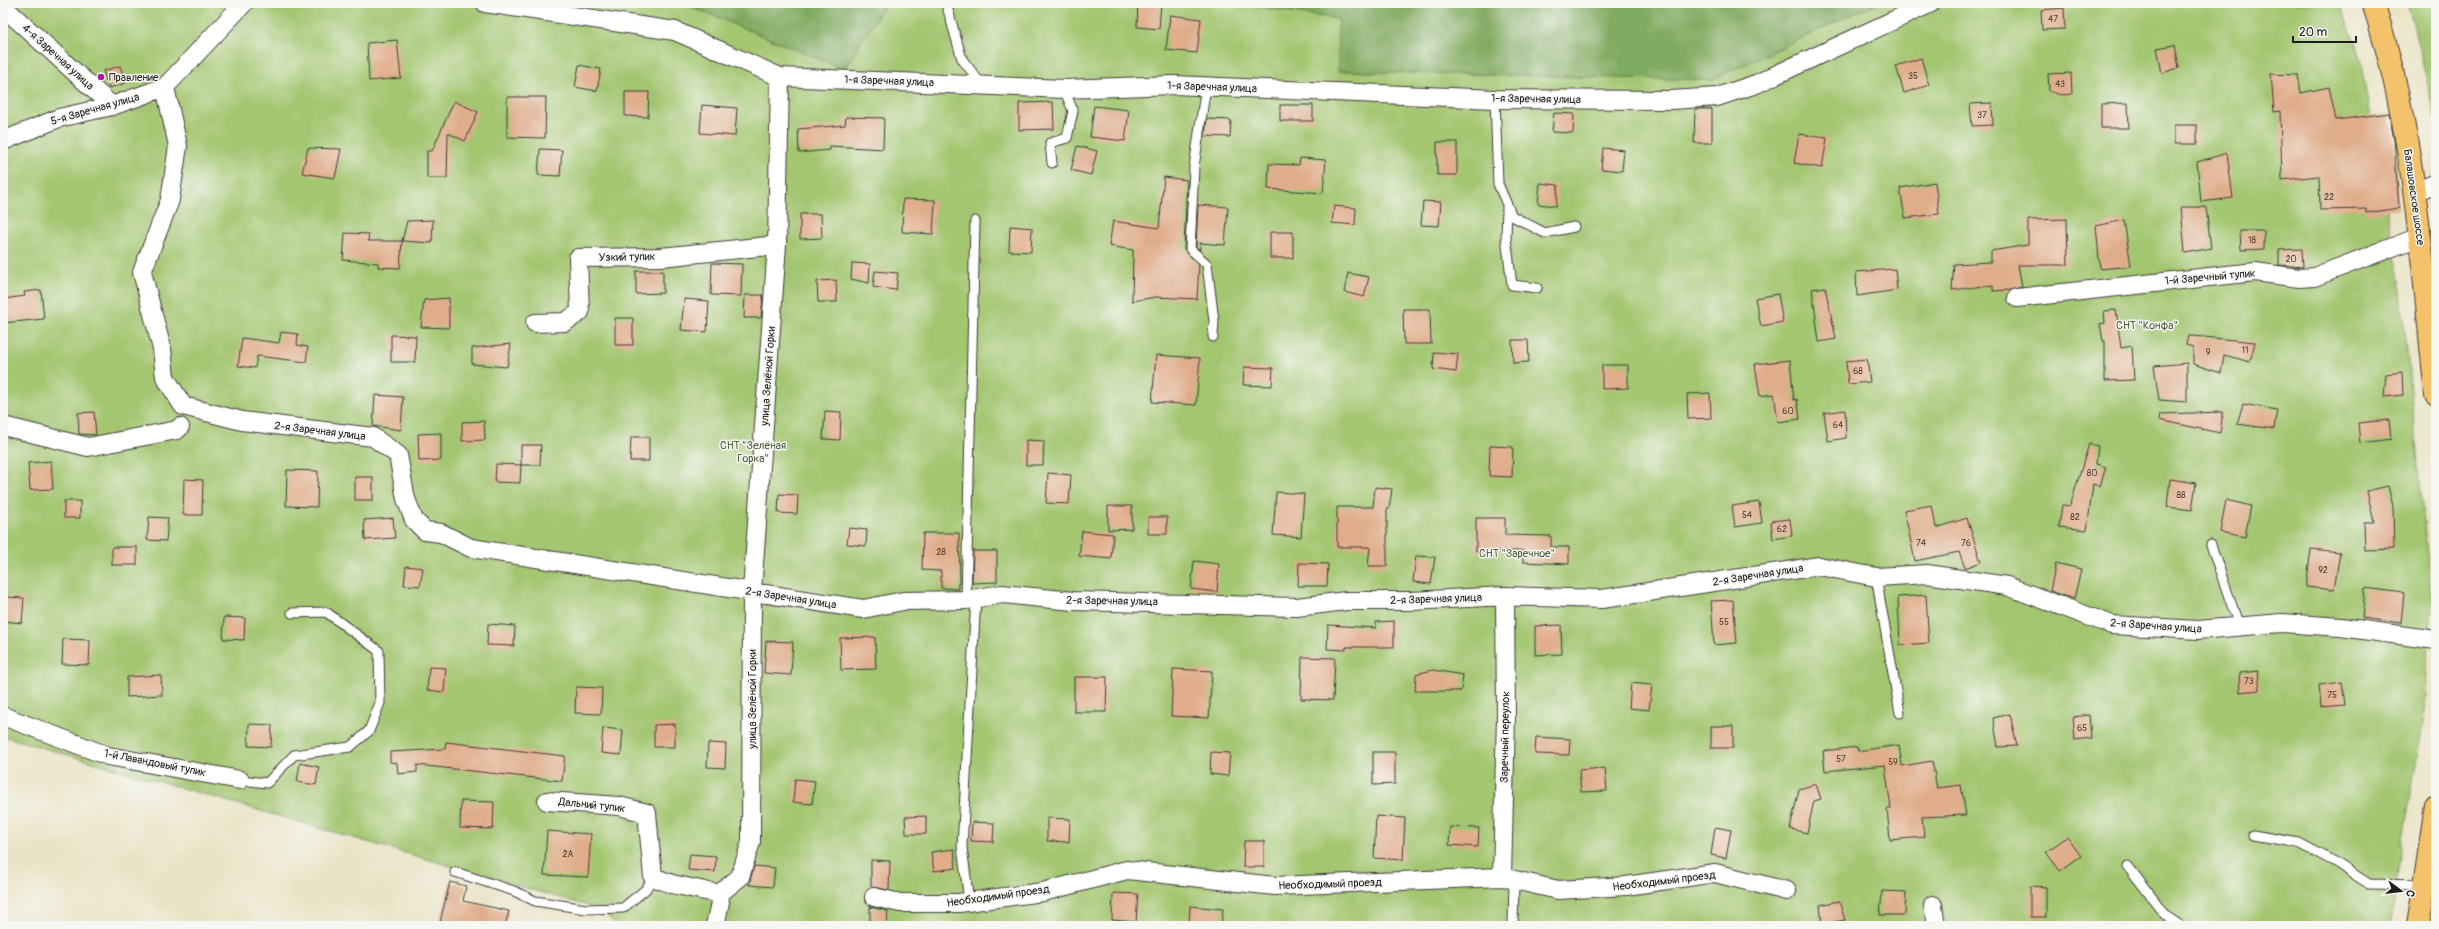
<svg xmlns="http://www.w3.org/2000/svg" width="2439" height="929" viewBox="0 0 2439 929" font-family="Pangolin,sans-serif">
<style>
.green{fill:#a3c670;stroke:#607146}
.forest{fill:#82ab62;stroke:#4f643f}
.building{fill:#e0ad8b}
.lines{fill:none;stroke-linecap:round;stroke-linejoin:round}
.service-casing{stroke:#3b3a36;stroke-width:11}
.minor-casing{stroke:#3b3a36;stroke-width:20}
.primary-casing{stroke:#3b3a36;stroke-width:24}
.service{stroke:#fff;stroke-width:9}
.minor{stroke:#fff;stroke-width:18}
.primary{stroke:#f4c26a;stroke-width:22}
.poi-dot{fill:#b5179e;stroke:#f6f6f2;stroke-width:1.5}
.labels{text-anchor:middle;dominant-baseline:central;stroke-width:3;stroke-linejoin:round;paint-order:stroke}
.number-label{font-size:9px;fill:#4d4038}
.street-label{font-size:11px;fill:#1c1c1c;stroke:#f6f6f2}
.poi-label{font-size:11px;fill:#1c1c1c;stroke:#f6f6f2;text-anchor:start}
.park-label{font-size:11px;fill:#4b5839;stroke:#f6f6f2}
</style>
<rect width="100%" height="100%" fill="#f6f6f2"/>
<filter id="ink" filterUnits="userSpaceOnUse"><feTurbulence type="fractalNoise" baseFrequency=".025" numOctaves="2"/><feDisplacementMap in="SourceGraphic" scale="8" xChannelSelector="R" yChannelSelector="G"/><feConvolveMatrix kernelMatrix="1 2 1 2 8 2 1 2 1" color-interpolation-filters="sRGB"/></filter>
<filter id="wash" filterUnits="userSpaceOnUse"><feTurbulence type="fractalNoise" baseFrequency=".012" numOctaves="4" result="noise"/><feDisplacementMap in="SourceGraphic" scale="16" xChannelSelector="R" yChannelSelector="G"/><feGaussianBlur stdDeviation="0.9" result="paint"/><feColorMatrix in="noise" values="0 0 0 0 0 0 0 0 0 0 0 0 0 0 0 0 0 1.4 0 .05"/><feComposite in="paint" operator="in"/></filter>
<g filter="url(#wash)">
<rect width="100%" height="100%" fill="#eae4c6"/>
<!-- green -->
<path class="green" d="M 3,3 L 668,3 L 687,5 L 844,69 L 886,3 L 1235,3 L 1338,19 L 1339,71 L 1711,80 L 1877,3 L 2339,3 L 2361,58 L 2401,291 L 2432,603 L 2423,724 L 2399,862 L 2391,926 L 617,926 L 602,910 L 3,736 Z
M 2408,3 L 2436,3 L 2436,118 Z"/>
<!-- forest -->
<path class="forest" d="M 668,3 L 886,3 L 844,69 L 687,5 Z
M 1235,3 L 1877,3 L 1711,80 L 1338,71 L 1338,19 Z"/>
<g id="blocks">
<!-- building -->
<path class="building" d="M 1138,3 L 1161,3 L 1159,29 L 1137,27 Z
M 2064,8 L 2065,29 L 2042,30 L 2041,10 Z
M 1170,15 L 1201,19 L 1197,53 L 1166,50 Z
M 397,40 L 401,78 L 369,81 L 367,43 Z
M 2175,45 L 2179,68 L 2162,73 L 2157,48 Z
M 1921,58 L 1929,85 L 1904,93 L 1896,66 Z
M 579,65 L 601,69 L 597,91 L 575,87 Z
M 120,66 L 126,83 L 109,88 L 103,71 Z
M 2071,73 L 2072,94 L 2061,95 L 2049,91 L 2048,74 Z
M 2271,74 L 2298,75 L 2301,93 L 2329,87 L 2336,120 L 2389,113 L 2394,140 L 2399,208 L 2366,213 L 2366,209 L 2320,210 L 2319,176 L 2282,180 L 2280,111 L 2274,112 Z
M 625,92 L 649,92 L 648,117 L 625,116 Z
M 507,97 L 546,97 L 545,138 L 507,137 Z
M 454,101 L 478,112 L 465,141 L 448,133 L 447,178 L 427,178 L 427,151 L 432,151 Z
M 1053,102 L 1054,129 L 1019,130 L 1019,103 Z
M 1992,103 L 1993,125 L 1972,126 L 1970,104 Z
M 2128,103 L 2129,128 L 2101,128 L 2101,104 Z
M 702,105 L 737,108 L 735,136 L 700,133 Z
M 1280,105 L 1313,105 L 1313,121 L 1280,121 Z
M 1094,106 L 1129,110 L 1125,141 L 1090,137 Z
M 1695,109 L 1712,109 L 1712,143 L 1694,143 Z
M 1554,113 L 1574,114 L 1573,133 L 1552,132 Z
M 846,117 L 884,118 L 883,149 L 830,146 L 830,150 L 799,153 L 798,129 L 845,125 Z
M 1207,119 L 1231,120 L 1230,137 L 1205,136 Z
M 2174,125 L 2197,125 L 2197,144 L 2174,144 Z
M 1799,134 L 1827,138 L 1822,168 L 1794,163 Z
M 1437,142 L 1457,142 L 1457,175 L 1437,175 Z
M 1077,146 L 1097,151 L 1091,175 L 1071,170 Z
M 308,148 L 341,149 L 335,178 L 302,173 Z
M 1603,148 L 1624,150 L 1622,171 L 1601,169 Z
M 540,149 L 562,150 L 560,176 L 538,175 Z
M 2227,153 L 2233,198 L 2201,202 L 2197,162 Z
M 1300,158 L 1326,160 L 1323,193 L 1268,189 L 1269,164 L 1299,165 Z
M 1164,177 L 1187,180 L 1184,249 L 1199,265 L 1197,299 L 1156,297 L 1132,301 L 1133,250 L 1109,246 L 1113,221 L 1159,228 Z
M 1935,182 L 1939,214 L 1905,218 L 1900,188 Z
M 1540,183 L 1558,185 L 1556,206 L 1538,204 Z
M 903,199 L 935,200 L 933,234 L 902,232 Z
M 1423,201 L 1441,202 L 1439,226 L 1421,225 Z
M 1198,205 L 1228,207 L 1225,245 L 1200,243 L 1200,250 L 1196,246 Z
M 1334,206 L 1356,208 L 1355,225 L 1332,223 Z
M 2181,207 L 2206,207 L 2211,248 L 2185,253 Z
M 800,214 L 821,214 L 822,238 L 800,239 Z
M 2067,219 L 2068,265 L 2018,265 L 2022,287 L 2010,290 L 1993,291 L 1993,285 L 1952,290 L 1954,264 L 1991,262 L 1991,251 L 2028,245 L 2028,220 Z
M 433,220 L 432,243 L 402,241 L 407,221 Z
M 2124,220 L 2131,266 L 2100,269 L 2096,226 Z
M 1010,226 L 1032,228 L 1031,252 L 1009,251 Z
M 2240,231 L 2264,231 L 2264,249 L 2241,250 Z
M 1270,232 L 1293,232 L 1293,258 L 1270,258 Z
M 345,233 L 369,234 L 368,241 L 402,241 L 400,268 L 378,267 L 378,263 L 343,260 Z
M 2302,249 L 2303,267 L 2279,265 L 2279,250 Z
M 712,263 L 742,264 L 741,296 L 711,295 Z
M 852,263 L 870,264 L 869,283 L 851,279 Z
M 1895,269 L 1897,290 L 1857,296 L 1856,272 Z
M 636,271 L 663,271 L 663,293 L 636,294 Z
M 875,271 L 898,273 L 896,290 L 873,287 Z
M 1348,273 L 1369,277 L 1364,297 L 1344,292 Z
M 836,280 L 837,302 L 818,302 L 817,281 Z
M 1825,287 L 1836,339 L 1819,342 L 1812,289 Z
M 41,290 L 44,319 L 3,323 L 3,299 L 25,296 L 24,292 Z
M 1778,294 L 1783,322 L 1761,326 L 1755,298 Z
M 745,295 L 763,295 L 761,318 L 744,318 Z
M 449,298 L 449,328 L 421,327 L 424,300 Z
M 684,299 L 709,301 L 707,332 L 681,330 Z
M 1403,309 L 1430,309 L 1431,344 L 1404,344 Z
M 2116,310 L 2121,348 L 2132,346 L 2134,380 L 2105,381 L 2105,341 L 2103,341 L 2100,324 L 2105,323 L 2104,311 Z
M 615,318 L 633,318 L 633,345 L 615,345 Z
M 281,332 L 298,334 L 297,345 L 308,347 L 306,362 L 257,356 L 255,368 L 238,366 L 242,338 L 279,343 Z
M 391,335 L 416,336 L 415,362 L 391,362 Z
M 2188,336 L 2193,336 L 2255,342 L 2250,362 L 2224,355 L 2221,373 L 2193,364 L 2193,347 L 2186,345 Z
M 1512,340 L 1528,340 L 1529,362 L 1513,363 Z
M 511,344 L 507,367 L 472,364 L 472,348 Z
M 1434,352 L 1458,354 L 1456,372 L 1433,369 Z
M 1156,355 L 1200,358 L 1196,405 L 1152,402 Z
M 1867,359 L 1870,382 L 1848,384 L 1846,361 Z
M 1790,360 L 1794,400 L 1797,399 L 1800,419 L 1778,422 L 1774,394 L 1760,396 L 1755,364 Z
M 2187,363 L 2187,402 L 2159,400 L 2154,366 Z
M 1602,365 L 1628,365 L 1628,388 L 1602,389 Z
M 1244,367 L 1273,368 L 1272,386 L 1243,385 Z
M 2402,372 L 2403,395 L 2384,397 L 2386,374 Z
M 1710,393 L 1711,418 L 1688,419 L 1687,394 Z
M 375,395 L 403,397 L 401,430 L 373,426 Z
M 2243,404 L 2277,410 L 2274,429 L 2237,424 Z
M 1845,410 L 1846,438 L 1828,441 L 1824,413 Z
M 825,411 L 841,412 L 840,440 L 823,439 Z
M 94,412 L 96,435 L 79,434 L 78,413 Z
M 2223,412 L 2220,433 L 2159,420 L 2160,414 Z
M 2389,420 L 2391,439 L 2360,443 L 2358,423 Z
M 484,421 L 485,440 L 462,441 L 462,422 Z
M 441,433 L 441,460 L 419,461 L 418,434 Z
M 631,437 L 649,437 L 649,461 L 630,461 Z
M 1026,440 L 1044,441 L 1043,465 L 1026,465 Z
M 2089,444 L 2098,446 L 2096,464 L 2106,467 L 2100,486 L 2093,484 L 2087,530 L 2059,527 L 2062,505 L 2070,506 Z
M 521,445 L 541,445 L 540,465 L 521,465 Z
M 1490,446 L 1513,447 L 1512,477 L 1489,476 Z
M 51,461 L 53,489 L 30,490 L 28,463 Z
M 496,464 L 521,465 L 520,483 L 495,482 Z
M 287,470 L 318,471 L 317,507 L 286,506 Z
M 1048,473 L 1071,475 L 1069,504 L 1046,503 Z
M 355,477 L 373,477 L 373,500 L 355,500 Z
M 184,479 L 203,480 L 202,515 L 183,515 Z
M 2170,479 L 2196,483 L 2192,510 L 2167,507 Z
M 2388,486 L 2393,506 L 2394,549 L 2365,550 L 2364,522 L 2374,522 L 2367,491 Z
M 1375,487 L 1392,489 L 1389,509 L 1387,509 L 1387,566 L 1368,566 L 1370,547 L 1337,547 L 1337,507 L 1373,507 Z
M 1276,492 L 1304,494 L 1301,537 L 1273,535 Z
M 779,494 L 798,495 L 797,514 L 778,513 Z
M 2226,500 L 2251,506 L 2245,537 L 2220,532 Z
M 64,501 L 80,501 L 80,518 L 64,518 Z
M 1759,502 L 1762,523 L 1735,527 L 1732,506 Z
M 1932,505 L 1936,528 L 1967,518 L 1981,562 L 1965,568 L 1959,552 L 1915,561 L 1904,510 Z
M 1108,506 L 1132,506 L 1132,529 L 1108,530 Z
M 149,517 L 168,518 L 166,541 L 147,540 Z
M 1148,517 L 1167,517 L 1167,534 L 1148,534 Z
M 393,518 L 395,538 L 365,540 L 364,520 Z
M 1476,518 L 1505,518 L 1505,535 L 1551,536 L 1551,547 L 1569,547 L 1569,564 L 1523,562 L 1523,551 L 1476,551 Z
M 1790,519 L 1792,536 L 1773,539 L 1771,521 Z
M 849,528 L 867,530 L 866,546 L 847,544 Z
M 1082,531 L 1113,534 L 1111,559 L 1079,556 Z
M 923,533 L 959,533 L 960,583 L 958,583 L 958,589 L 941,588 L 941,571 L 922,570 Z
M 112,547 L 137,547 L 137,565 L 112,565 Z
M 2311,549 L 2340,552 L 2334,590 L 2306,587 Z
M 973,551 L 997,551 L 997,582 L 972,583 Z
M 1416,556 L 1435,557 L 1431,584 L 1413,582 Z
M 1194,561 L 1219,564 L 1217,592 L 1191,589 Z
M 1299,563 L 1328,564 L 1327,586 L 1298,586 Z
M 2056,563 L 2081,569 L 2074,599 L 2050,591 Z
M 406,566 L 423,568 L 420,586 L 404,585 Z
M 2365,588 L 2404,593 L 2401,623 L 2362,618 Z
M 1926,595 L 1929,643 L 1900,645 L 1898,597 Z
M 4,597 L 24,598 L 22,623 L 3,621 Z
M 1733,600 L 1737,643 L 1714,645 L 1711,601 Z
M 224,617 L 245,618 L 244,640 L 223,639 Z
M 1394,621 L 1394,647 L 1346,647 L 1346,650 L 1327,649 L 1328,625 L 1376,628 L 1376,622 Z
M 488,624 L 515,626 L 514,646 L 487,645 Z
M 1561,625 L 1562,654 L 1535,655 L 1535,626 Z
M 875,637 L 876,669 L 841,670 L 840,638 Z
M 63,639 L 90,640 L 89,665 L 62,664 Z
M 766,641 L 793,642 L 791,675 L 764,673 Z
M 1302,657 L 1335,658 L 1333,700 L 1301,699 Z
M 429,667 L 446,668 L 444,692 L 427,690 Z
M 1173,669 L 1212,671 L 1209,718 L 1171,716 Z
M 1433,670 L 1463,675 L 1461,691 L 1415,691 L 1416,674 Z
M 2258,671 L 2260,690 L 2240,692 L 2239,673 Z
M 161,675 L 162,695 L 127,697 L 127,677 Z
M 1074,677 L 1107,677 L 1106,712 L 1074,712 Z
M 2342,682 L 2345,705 L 2321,707 L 2319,685 Z
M 1631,683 L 1652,685 L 1649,710 L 1629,708 Z
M 576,687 L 602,688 L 601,714 L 575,713 Z
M 2010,714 L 2017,746 L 1998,747 L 1993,718 Z
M 2089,715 L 2091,738 L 2075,740 L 2073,717 Z
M 249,724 L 272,725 L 271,747 L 248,746 Z
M 675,724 L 675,747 L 654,747 L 654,725 Z
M 1711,726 L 1733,726 L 1733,748 L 1711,748 Z
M 603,728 L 623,730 L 621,755 L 601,753 Z
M 1536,737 L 1570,739 L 1569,755 L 1535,754 Z
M 446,742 L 565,756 L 562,781 L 417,765 L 417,772 L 398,774 L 397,763 L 390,762 L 390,752 L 445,749 Z
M 708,743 L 726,744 L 725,768 L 707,767 Z
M 1899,745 L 1902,766 L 1932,761 L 1937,788 L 1961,785 L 1966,815 L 1922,817 L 1924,837 L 1890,840 L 1887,809 L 1891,809 L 1885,765 L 1825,771 L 1823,751 L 1857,747 L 1858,751 Z
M 1211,752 L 1230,753 L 1228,776 L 1210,774 Z
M 1373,752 L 1395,752 L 1395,784 L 1373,785 Z
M 300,763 L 319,767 L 316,785 L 297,782 Z
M 1605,768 L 1607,791 L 1581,792 L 1579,770 Z
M 795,779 L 815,781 L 812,804 L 793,802 Z
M 1816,784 L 1821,799 L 1814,801 L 1807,833 L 1790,829 L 1799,789 Z
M 461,801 L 494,802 L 493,829 L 460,828 Z
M 926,816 L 926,834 L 906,834 L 905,817 Z
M 1376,816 L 1405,818 L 1403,860 L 1374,858 Z
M 1047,818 L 1070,819 L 1069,842 L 1047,841 Z
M 972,822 L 994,823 L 993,842 L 971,841 Z
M 1450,827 L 1479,828 L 1478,847 L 1449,845 Z
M 1715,827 L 1731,830 L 1726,858 L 1711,855 Z
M 547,831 L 591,834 L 588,877 L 544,875 Z
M 2067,837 L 2081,856 L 2060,871 L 2046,852 Z
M 1244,841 L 1264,841 L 1264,867 L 1243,867 Z
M 954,849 L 956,868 L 934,871 L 931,852 Z
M 690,854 L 716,856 L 715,872 L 688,870 Z
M 871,860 L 890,861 L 889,890 L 871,887 Z
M 754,866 L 775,868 L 773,887 L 749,885 Z
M 450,882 L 466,886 L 463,901 L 509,911 L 505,926 L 458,926 L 440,922 Z
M 2030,886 L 2046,887 L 2046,917 L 2030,917 Z
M 1882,891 L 1906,892 L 1905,915 L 1880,915 Z
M 1113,893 L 1138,894 L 1136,922 L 1112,920 Z
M 1839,901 L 1845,920 L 1822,924 L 1820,905 Z
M 1190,906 L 1223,909 L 1221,926 L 1189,926 Z
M 870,907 L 888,911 L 887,926 L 870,926 Z"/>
</g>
</g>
<g filter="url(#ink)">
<use href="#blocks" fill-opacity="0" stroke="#3b3a36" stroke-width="1"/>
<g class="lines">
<!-- service casing -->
<g class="service-casing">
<path id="service" d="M 946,3 L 962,59 L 982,85
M 1206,86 L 1194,167 L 1190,249 L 1207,264 L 1214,321 L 1213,337
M 1495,99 L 1498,184 L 1512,216 L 1545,233 L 1574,227
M 1052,163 L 1050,143 L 1067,138 L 1073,111 L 1064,89
M 1507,207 L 1506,237 L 1512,285 L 1537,288
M 2211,545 L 2239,626
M 1876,577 L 1900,713
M 966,600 L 975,221
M 240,780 L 267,783 L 294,755 L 350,747 L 369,731 L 380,703 L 379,651 L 326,612 L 292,613
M 2253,835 L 2299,843 L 2335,862 L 2369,884 L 2424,885
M 2128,866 L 2166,916 L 2181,926
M 455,872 L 514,891 L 535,901 L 586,909 L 623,908 L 646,889 L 653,877
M 969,901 L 962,847 L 976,598
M 1513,926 L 1514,880"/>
</g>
<!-- minor casing -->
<g class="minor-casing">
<path id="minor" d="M 485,3 L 675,31 L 780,77 L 1064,89 L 1174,85 L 1495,99 L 1671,100 L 1717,97 L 1756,84 L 1931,3
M 3,12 L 10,13 L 112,106
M 165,87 L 178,146 L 170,200 L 142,272 L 162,349 L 165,377 L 183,406 L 242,421 L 373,437 L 398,455 L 406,499 L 414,520 L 425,531 L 441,533 L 471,548 L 863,609 L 903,601 L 966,600 L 1002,594 L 1073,601 L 1297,607 L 1346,601 L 1411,601 L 1505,596 L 1602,599 L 1819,566 L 1876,577 L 1927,574 L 2007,586 L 2112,625 L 2198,630 L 2282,623 L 2341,627 L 2436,640
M 3,141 L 59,118 L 112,106 L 165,87 L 244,3
M 2415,192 L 2436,183
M 2017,298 L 2255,272 L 2299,278 L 2314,277 L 2419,237
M 535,323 L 565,322 L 580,312 L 578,258 L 661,257 L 777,245
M 3,426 L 88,447 L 177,430 L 180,427
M 3,716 L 108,756 L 240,780
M 547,801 L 619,806 L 647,813 L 653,877 L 672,884 L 719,894
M 1502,877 L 1506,716 L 1505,596
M 874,897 L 900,903 L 959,903 L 1043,892 L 1127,870 L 1275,886 L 1502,877 L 1558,890 L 1626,886 L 1715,873 L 1787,891
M 1933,905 L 1936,926
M 715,926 L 720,902 L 719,894 L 740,877 L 751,842 L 752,592 L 777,245 L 780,77"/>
</g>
<!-- primary casing -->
<g class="primary-casing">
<path id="primary" d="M 2373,3 C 2415,129 2422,264 2436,395
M 2418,926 L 2436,805"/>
</g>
<!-- service -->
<use href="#service" class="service"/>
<!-- minor -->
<use href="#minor" class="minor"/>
<!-- primary -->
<use href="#primary" class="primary"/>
</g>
</g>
<!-- markers -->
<circle class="poi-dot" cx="101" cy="77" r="4"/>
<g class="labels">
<!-- number labels -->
<g class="number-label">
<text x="2053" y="19">47</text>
<text x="1913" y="76">35</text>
<text x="2060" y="84">43</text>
<text x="1982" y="115">37</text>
<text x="2329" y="197">22</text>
<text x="2252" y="240">18</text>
<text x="2291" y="259">20</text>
<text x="2245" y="350">11</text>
<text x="2208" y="352">9</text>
<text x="1858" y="371">68</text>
<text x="1788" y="411">60</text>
<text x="1838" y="425">64</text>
<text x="2092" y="473">80</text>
<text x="2181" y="495">88</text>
<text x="1747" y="515">54</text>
<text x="2075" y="517">82</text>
<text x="1782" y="529">62</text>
<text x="1921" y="543">74</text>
<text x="1966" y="543">76</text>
<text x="941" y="552">28</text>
<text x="2323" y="570">92</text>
<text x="1724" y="622">55</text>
<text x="2249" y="681">73</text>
<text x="2332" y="695">75</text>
<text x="2082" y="728">65</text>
<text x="1841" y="759">57</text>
<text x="1893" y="762">59</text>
<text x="568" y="854">2А</text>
</g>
<!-- street labels -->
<g class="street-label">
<text transform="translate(58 57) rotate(42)">4-я Заречная улица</text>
<text transform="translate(889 81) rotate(2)">1-я Заречная улица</text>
<text transform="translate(1212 87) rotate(2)">1-я Заречная улица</text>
<text transform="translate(1536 99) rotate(1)">1-я Заречная улица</text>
<text transform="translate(95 109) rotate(-16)">5-я Заречная улица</text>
<text transform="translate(2414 197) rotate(82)">Балашовское шоссе</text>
<text transform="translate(627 257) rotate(-1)">Узкий тупик</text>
<text transform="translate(2210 277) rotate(-5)">1-й Заречный тупик</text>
<text transform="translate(768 376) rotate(-86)">улица Зелёной Горки</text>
<text transform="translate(320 431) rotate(7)">2-я Заречная улица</text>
<text transform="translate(1758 575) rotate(-9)">2-я Заречная улица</text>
<text transform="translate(791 598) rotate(9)">2-я Заречная улица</text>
<text transform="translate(1436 599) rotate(-2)">2-я Заречная улица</text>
<text transform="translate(1112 601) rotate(1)">2-я Заречная улица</text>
<text transform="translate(2156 626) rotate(4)">2-я Заречная улица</text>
<text transform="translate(752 699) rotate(-90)">улица Зелёной Горки</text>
<text transform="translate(1505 737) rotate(-89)">Заречный переулок</text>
<text transform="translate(155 763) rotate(11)">1-й Лавандовый тупик</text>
<text transform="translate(592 805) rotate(6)">Дальний тупик</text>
<text transform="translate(1664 881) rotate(-7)">Необходимый проезд</text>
<text transform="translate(1330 884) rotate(-2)">Необходимый проезд</text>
<text transform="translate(998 896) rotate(-8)">Необходимый проезд</text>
</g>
<!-- poi labels -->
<g class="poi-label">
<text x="109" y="77">Правление</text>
</g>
<!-- park labels -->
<g class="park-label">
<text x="2147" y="325">СНТ "Конфа"</text>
<text x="753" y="445">СНТ "Зелёная<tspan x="753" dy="13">Горка"</tspan></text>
<text x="1517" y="553">СНТ "Заречное"</text>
</g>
</g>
<!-- margin -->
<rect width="2439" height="929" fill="none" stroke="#f6f6f2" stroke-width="16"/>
<!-- north arrow -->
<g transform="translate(2401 891) rotate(105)" stroke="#f6f6f2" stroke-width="3" paint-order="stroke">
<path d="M0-3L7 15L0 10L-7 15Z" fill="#1c1c1c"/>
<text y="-6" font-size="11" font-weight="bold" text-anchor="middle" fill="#1c1c1c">С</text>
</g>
<!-- scale -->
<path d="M2293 36v6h63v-6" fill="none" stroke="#1c1c1c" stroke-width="2"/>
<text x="2299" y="36" font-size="12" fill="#1c1c1c" stroke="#f6f6f2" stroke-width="3" paint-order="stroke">20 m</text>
</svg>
